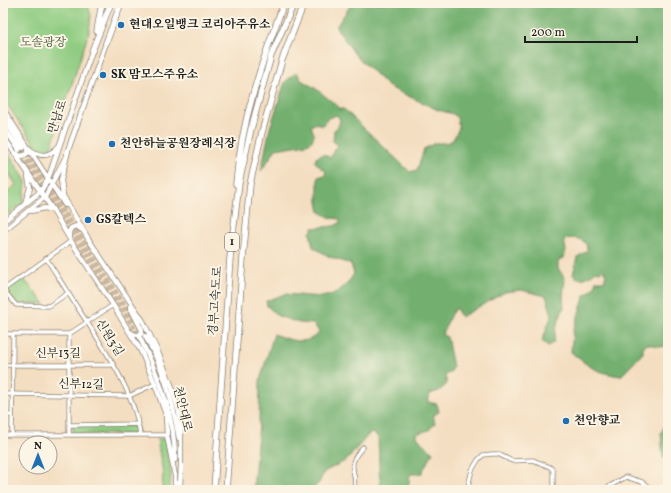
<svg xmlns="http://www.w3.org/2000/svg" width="671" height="493" viewBox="0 0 671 493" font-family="Vollkorn,'Noto Serif KR',serif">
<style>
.green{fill:#8fcc81;stroke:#56744e}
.forest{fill:#73b06f;stroke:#486646}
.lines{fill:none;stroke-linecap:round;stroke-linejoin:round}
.major-tunnel{stroke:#c9b7a0;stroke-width:4.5;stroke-dasharray:4.5 2;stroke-linecap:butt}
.minor-casing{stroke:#887d6e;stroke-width:5}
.major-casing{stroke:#887d6e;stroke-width:6}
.highway-casing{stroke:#887d6e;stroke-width:7}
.minor{stroke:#fff;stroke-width:3.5}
.major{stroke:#fff;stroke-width:4.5}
.highway{stroke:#fff;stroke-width:5.5}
.poi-dot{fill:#1f6fb2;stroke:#fcf5e5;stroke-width:1.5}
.labels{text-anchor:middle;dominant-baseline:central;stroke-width:4;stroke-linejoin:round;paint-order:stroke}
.shield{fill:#fcf5e5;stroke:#5f5d58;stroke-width:1}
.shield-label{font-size:11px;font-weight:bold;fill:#1c1c1c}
.poi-label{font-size:12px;font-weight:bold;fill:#1c1c1c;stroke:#fcf5e5;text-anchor:start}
.park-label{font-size:12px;fill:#445a3f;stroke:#fcf5e5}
.street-label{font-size:12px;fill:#1c1c1c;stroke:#fcf5e5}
</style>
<rect width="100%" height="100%" fill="#fcf5e5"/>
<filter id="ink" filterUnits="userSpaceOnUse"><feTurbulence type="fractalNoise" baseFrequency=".025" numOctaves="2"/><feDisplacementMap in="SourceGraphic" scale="8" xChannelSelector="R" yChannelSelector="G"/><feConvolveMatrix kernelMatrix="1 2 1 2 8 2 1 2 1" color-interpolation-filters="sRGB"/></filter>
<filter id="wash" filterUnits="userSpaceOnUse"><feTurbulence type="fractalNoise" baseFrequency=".012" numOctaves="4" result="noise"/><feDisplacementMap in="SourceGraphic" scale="16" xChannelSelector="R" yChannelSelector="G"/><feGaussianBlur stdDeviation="0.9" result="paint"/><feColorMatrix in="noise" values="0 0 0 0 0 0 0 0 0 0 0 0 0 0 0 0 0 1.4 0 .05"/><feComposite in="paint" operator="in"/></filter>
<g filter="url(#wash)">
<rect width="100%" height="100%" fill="#f4dec1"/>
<!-- green -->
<path class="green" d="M 3,3 L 87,3 L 91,15 L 89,32 L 52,145 L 45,153 L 42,152 L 35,145 L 3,99 Z
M 3,144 L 26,181 L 26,185 L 23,203 L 3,218 L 3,195 L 16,185 L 3,163 Z
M 22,277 L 45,304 L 17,304 L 6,291 L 6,289 Z
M 73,426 L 136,426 L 139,432 L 138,434 L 73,434 Z
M 157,439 L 166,439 L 171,473 L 170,490 L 162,490 L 163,474 Z"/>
<!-- forest -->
<path class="forest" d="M 352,3 L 668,3 L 668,343 L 663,347 L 647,344 L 643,347 L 643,353 L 621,376 C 597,373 589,367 571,352 L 573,331 L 585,295 L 592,290 L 596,284 L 595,281 L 604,281 L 606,274 L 603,269 L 600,272 L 596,271 C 589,277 581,282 573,275 L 577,257 L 587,251 C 588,239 576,237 566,239 L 564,241 L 566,250 L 564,258 L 560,259 L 558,263 L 558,268 L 565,279 L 563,296 L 564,307 L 556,327 L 554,342 L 550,345 L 548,346 L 542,341 L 546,331 L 546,329 L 552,315 L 546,296 L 521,290 L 505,292 L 461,317 L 456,308 L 451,314 L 442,335 L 447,337 L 453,367 L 451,372 L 445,375 L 447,384 L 439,391 L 430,394 L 428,402 L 437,404 L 439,412 L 433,415 L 435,423 L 429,430 L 415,434 L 422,443 L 433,452 L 421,474 L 410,474 L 408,490 L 380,490 L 378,437 L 373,433 L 369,434 L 347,460 L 324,472 L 319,483 L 312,490 L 253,490 L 259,423 L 260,380 L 274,334 C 289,340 307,347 319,332 L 314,324 L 299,323 L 278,316 L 267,306 L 266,301 L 285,294 L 322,297 L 336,293 L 347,284 L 354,274 L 351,264 L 330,257 L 313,247 L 310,233 L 313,228 L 334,226 L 340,223 L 340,219 L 331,218 L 320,212 L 318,202 L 318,177 L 325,175 L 326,171 L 321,168 L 315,162 L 316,158 L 323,154 L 331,158 L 334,149 L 339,145 L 333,142 L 334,130 L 338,127 L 340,120 L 337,115 L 328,118 L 322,126 L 316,123 L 311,126 L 314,134 L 312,141 L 307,144 L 276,149 L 261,171 L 270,128 L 285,82 L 297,72 L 301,80 L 315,88 L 340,108 L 340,111 L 341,108 L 345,110 L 410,172 L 417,170 L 424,149 L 435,143 L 446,143 L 453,140 L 459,128 L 457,117 L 453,114 L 438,110 L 389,87 L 356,56 L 336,27 Z
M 668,419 L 668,454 L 663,458 L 661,433 Z"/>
</g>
<g filter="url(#ink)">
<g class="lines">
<!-- major-tunnel -->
<path class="major-tunnel" d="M 23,148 L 135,321
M 19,150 L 140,337"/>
<!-- minor casing -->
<g class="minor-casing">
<path id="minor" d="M 46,258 C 60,280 73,301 87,322 C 108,355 136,396 140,435
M 3,289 L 16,305 L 49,306 L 68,293
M 3,290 L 71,241
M 3,334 L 69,334 L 113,305
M 3,365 L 114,365
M 3,394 L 129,396 L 155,384
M 3,415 L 12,415
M 69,425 L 139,424
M 3,435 L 167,435
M 12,435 L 13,334
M 69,435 L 69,334
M 354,490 C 358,469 344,467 363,447
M 467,490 L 472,470 L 478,460 L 483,455 L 492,454 L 498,454 L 512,461 L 533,460 L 550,467 L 553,470 L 553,490
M 603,490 L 626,477 L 642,482 L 653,490"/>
</g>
<!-- major casing -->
<g class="major-casing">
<path id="major" d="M 3,109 L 65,205
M 3,117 L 23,148
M 3,126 L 19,150
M 3,136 L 51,207 L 71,241 L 113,305 L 141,351 L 155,384 L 166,415 L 167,435 L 175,476
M 68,151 L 61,180 L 63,196 L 89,240 L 143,321 L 158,352 L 172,387 L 179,412 L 181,427 L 181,463
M 15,153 L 21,156 L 25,155 L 28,153 L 28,148 C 39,157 48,158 58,147
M 67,153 L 106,43
M 25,203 L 30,188 L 28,176
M 31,211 L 45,208 L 53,210
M 3,222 L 41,191 L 48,179 L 92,51
M 3,231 L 45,197 L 64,160
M 70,238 L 69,232 L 71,228 L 76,226 L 82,230
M 130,307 L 142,330 C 142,336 136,336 132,333
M 145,336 C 164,367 173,403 179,438
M 140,338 C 159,376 175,417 175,460
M 175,490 L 175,474
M 180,490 L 181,462"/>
</g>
<!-- highway casing -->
<g class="highway-casing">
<path id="highway" d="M 97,31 L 102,3
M 106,43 L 121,3
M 92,51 L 111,3
M 236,184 C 241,122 262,61 284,3
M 214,490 L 230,258 L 239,183 L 251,129 L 271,56 L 294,3
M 226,490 L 243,258 L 250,184 L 262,132 L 282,60 L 304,3"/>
</g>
<!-- minor -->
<use href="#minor" class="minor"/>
<!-- major -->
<use href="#major" class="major"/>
<!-- highway -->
<use href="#highway" class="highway"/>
</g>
</g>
<!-- markers -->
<g class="poi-dot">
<circle cx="121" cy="25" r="4"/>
<circle cx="103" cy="75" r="4"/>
<circle cx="112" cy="144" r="4"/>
<circle cx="88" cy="220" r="4"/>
<circle cx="566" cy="421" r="4"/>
</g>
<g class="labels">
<!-- shield labels -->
<rect class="shield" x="225" y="233" width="14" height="18" rx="3"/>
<g class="shield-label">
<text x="232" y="242">1</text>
</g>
<!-- poi labels -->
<g class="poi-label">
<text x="129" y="25">현대오일뱅크 코리아주유소</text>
<text x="111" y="75">SK 맘모스주유소</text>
<text x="120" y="144">천안하늘공원장례식장</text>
<text x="96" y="220">GS칼텍스</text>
<text x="574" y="421">천안향교</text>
</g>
<!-- park labels -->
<g class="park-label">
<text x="43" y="43">도솔광장</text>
</g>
<!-- street labels -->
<g class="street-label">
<text transform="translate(58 117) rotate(-71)">만남로</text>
<text transform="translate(216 301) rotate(-86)">경부고속도로</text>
<text transform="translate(109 338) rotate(58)">신원3길</text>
<text x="58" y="354">신부13길</text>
<text transform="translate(81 385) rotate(1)">신부12길</text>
<text transform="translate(182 409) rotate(77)">천안대로</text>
</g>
</g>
<!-- margin -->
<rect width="671" height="493" fill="none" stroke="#fcf5e5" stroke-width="16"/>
<!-- north arrow -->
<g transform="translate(38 455)"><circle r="19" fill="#fcf5e5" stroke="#a29e95"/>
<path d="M0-3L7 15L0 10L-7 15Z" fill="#1f6fb2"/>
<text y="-6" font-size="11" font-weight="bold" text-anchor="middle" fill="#1c1c1c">N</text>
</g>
<!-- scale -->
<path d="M525 36v6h112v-6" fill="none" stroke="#1c1c1c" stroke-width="2"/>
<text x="531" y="36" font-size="12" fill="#1c1c1c" stroke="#fcf5e5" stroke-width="3" paint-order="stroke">200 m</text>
</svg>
